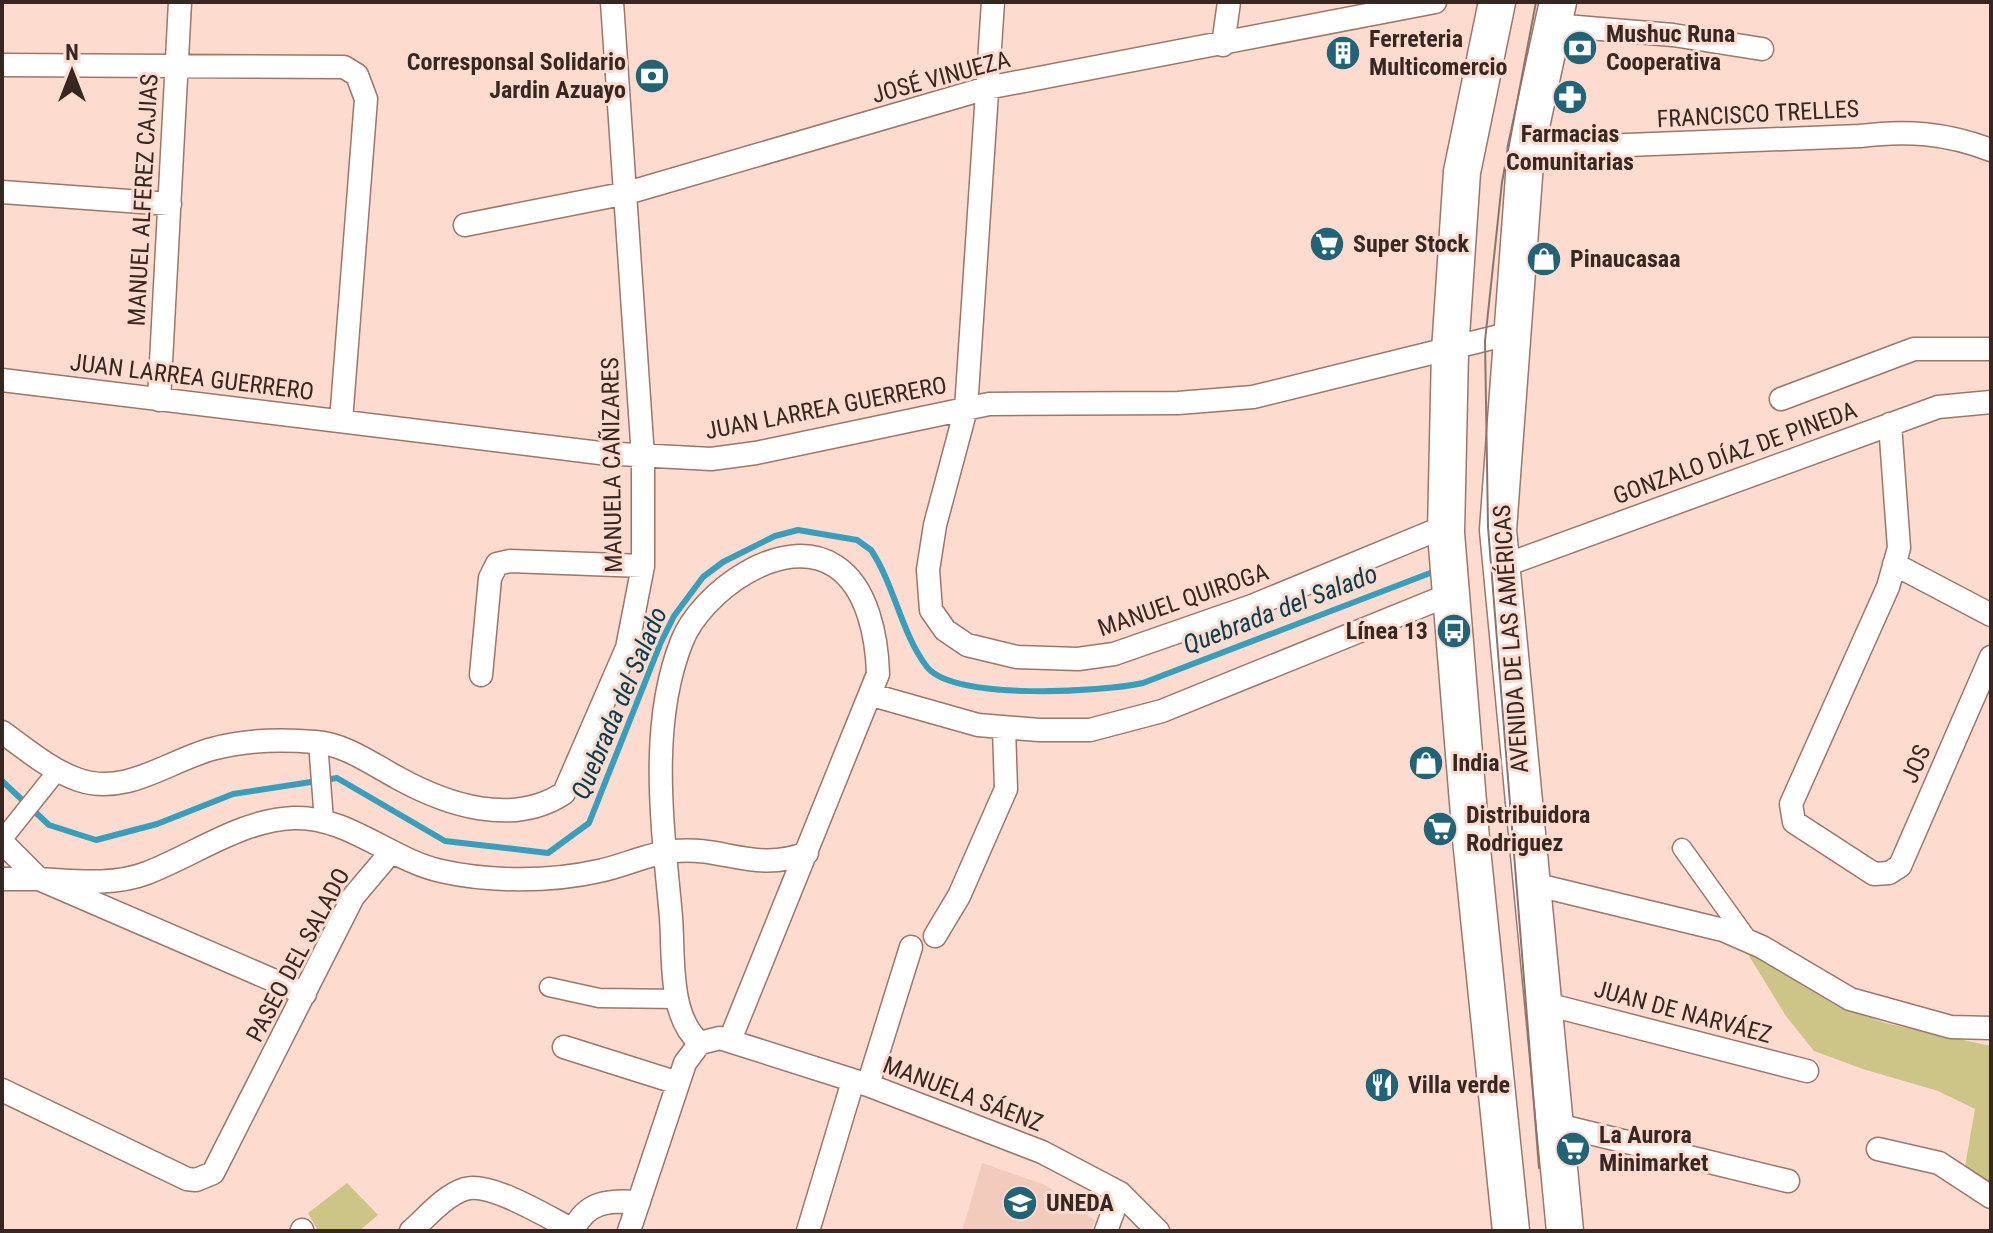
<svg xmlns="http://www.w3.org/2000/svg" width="1993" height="1233" viewBox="0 0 1993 1233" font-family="'Roboto Condensed',sans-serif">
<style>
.built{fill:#f2cbbd}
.green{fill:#cdc488}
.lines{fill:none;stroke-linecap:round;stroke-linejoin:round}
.stream{stroke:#369fbd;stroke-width:6}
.pedestrian-casing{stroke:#9c7669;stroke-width:21}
.minor-casing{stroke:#9c7669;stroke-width:25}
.primary-casing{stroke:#9c7669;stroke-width:39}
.pedestrian{stroke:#fff;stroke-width:18}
.minor{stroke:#fff;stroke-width:22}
.primary{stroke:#fff;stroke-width:36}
.tram{stroke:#8c746b;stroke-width:2}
.labels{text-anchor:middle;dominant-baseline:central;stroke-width:6;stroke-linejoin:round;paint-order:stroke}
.poi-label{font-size:24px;font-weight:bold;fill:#372721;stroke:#fddbce;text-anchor:start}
.street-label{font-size:24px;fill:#372721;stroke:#fddbce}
.water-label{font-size:26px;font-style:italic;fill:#003f4f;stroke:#fddbce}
</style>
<rect width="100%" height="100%" fill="#fddbce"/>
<!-- built -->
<path class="built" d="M 982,1163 L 1045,1185 L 1096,1221 L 1089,1231 L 962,1231 Z"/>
<!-- green -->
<path class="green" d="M 1746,951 L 1832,1003 L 1885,1023 L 1991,1046 L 1991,1190 L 1964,1173 L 1975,1109 L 1938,1091 L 1863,1069 L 1814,1051 L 1786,1016 Z
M 347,1183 L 378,1215 L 359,1231 L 318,1231 L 308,1213 Z"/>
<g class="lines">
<!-- stream -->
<path class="stream" d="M 2,781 L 49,825 L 96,840 L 157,824 L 233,794 L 337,778 L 445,841 L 548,853 L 589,823 L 661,642 L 674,616 L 703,577 L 723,562 L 775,536 L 798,530 L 857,540 L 871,550 C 895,586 901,633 927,667 C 954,701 1102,692 1143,683 L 1438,570"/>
<!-- pedestrian casing -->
<g class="pedestrian-casing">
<path id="pedestrian" d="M 318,742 L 324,821
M 2,840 L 58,770
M 1682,848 L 1748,940
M 549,987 L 599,998 L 678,999"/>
</g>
<!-- minor casing -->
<g class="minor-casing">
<path id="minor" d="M 993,2 L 966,409 L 935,525 L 928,570 L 931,610 L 945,630 L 967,645 L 1017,657 L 1078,659 L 1114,654 L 1252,606 L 1446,526
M 1553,25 L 1673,35 L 1762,49
M 1223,45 L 1229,2
M 2,65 L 344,67 L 357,75 L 366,99 L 341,421
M 1526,149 L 1860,136 C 1907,130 1946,133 1991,150
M 2,192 L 170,204
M 465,225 L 627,193 L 987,88 L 1435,2
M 2,380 L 600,453 L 711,459 L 756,453 L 989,404 L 1178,403 L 1253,397 L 1512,333
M 1781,399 L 1914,349 L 1991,349
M 159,400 L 180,2
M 1890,424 L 1899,548 L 1888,587 L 1791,804 L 1794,822 L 1874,874 L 1889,873 L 1900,866 L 1991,657
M 1894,564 L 1991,615
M 1500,567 L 1938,407 L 1991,402
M 481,675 L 490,578 L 497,564 L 510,561 L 643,566
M 872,695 L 978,725 L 1039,730 L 1090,730 L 1162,711 L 1451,594
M 2,732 C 26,749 50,770 79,780 C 126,796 168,761 212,749 C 245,740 281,739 315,742 C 345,744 372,764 398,778 C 447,805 513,827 564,793 L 627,648 L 643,566 L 643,457 L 612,2
M 2,842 L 39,879 C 75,881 113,886 147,873 C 196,854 241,820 294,818 C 347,816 391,860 441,871 C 489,882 551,882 599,871 C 624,866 649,853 675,851 C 722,846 756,873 807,853
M 2,879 L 39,879 L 305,994
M 1533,884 L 1723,930 L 1762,947 L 1850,999 L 1951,1027 L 1991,1028
M 935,936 L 959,896 L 1006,789 L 1004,728
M 1546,1004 L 1807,1071
M 700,1043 C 668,1016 674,956 671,917 C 663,828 648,726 682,641 C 701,593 783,532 835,566 C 868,587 877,638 878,674 L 730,1040
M 564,1047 L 678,1083
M 868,1085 L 911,947
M 2,1090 L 187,1179 L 196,1180 L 213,1173 L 353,897 L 391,852
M 1557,1125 L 1788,1181
M 1878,1149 L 1939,1163 L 1991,1197
M 302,1231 L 302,1230
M 411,1231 C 426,1218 445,1195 465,1189 C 490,1181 549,1218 573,1230
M 573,1231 C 586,1201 609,1200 639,1202
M 629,1231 L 685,1063 L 700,1043 L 720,1038 L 868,1085 L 1042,1152 L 1120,1193 L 1158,1231
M 808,1231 L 853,1081
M 1106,1231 L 1120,1193"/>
</g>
<!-- primary casing -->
<g class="primary-casing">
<path id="primary" d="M 1497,2 L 1462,172 L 1450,351 L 1446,533 L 1471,839 L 1511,1231
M 1558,2 L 1526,149 L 1498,530 L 1565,1231"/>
</g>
<!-- pedestrian -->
<use href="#pedestrian" class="pedestrian"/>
<!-- minor -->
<use href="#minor" class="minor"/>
<!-- primary -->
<use href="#primary" class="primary"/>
<!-- tram -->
<path class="tram" d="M 1536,2 L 1502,182 L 1485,341 L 1488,527 L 1539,1168"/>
</g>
<!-- icons -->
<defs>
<g id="bank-disc" transform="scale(1.8)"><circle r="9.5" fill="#216377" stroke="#fddbce"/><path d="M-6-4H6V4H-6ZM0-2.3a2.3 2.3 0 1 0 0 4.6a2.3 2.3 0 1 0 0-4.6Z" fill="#fff"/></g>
<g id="building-disc" transform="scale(1.8)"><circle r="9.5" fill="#216377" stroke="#fddbce"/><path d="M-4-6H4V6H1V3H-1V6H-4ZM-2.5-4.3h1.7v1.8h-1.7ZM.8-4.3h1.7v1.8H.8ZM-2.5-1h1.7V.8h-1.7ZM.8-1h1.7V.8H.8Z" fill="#fff"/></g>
<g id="pharmacy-disc" transform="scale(1.8)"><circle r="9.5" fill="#216377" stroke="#fddbce"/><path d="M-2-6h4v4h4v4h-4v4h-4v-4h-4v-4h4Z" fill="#fff"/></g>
<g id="supermarket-disc" transform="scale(1.8)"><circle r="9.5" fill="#216377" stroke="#fddbce"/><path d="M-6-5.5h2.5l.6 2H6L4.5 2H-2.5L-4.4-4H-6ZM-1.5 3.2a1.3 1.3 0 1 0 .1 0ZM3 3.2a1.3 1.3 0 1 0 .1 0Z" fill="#fff"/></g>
<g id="shop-disc" transform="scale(1.8)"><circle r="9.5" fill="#216377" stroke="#fddbce"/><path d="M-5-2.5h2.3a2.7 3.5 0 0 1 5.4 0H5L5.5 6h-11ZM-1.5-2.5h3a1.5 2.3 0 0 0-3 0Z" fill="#fff"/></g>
<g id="bus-disc" transform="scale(1.8)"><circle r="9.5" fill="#216377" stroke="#fddbce"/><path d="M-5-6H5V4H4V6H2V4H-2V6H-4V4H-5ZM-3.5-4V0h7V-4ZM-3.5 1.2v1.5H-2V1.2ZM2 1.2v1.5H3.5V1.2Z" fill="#fff"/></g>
<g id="restaurant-disc" transform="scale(1.8)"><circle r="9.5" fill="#216377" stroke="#fddbce"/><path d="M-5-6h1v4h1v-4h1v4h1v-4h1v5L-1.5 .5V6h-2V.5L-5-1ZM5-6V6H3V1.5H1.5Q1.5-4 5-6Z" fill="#fff"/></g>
<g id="school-disc" transform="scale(1.8)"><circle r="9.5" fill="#216377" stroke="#fddbce"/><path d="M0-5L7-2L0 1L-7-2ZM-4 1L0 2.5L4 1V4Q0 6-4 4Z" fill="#fff"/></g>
</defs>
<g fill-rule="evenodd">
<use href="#bank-disc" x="1580" y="48"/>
<use href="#building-disc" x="1343" y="53"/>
<use href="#bank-disc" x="652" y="76"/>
<use href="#pharmacy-disc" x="1570" y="97"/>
<use href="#supermarket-disc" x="1327" y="244"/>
<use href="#shop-disc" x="1544" y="259"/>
<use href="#bus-disc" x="1454" y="631"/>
<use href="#shop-disc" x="1426" y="763"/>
<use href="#supermarket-disc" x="1440" y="829"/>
<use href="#restaurant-disc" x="1382" y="1085"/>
<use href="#supermarket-disc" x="1573" y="1149"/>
<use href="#school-disc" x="1020" y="1203"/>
</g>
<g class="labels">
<!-- poi labels -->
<g class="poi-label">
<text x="1606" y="34">Mushuc Runa<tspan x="1606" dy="28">Cooperativa</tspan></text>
<text x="1369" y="39">Ferreteria<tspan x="1369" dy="28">Multicomercio</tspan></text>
<text x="626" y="62" text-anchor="end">Corresponsal Solidario<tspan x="626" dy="28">Jardin Azuayo</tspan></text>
<text x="1570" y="134" text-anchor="middle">Farmacias<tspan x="1570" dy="28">Comunitarias</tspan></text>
<text x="1353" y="244">Super Stock</text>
<text x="1570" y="259">Pinaucasaa</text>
<text x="1428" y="631" text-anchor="end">Línea 13</text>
<text x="1452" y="763">India</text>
<text x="1466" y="815">Distribuidora<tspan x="1466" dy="28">Rodriguez</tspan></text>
<text x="1408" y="1085">Villa verde</text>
<text x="1599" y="1135">La Aurora<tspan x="1599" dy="28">Minimarket</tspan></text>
<text x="1046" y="1203">UNEDA</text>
</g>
<!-- street labels -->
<g class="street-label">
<text transform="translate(941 77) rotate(-15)">JOSÉ VINUEZA</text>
<text transform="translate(1758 114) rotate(-3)">FRANCISCO TRELLES</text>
<text transform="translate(143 200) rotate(-87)">MANUEL ALFEREZ CAJIAS</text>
<text transform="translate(192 377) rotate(7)">JUAN LARREA GUERRERO</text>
<text transform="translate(826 408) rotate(-11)">JUAN LARREA GUERRERO</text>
<text transform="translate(1735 453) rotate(-20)">GONZALO DÍAZ DE PINEDA</text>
<text transform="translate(612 465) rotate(-91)">MANUELA CAÑIZARES</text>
<text transform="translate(1183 600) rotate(-19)">MANUEL QUIROGA</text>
<text transform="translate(1511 639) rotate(-94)">AVENIDA DE LAS AMÉRICAS</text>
<text transform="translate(1916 764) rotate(-67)">JOS</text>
<text transform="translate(298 955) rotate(-62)">PASEO DEL SALADO</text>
<text transform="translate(1683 1012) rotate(15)">JUAN DE NARVÁEZ</text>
<text transform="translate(963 1094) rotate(21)">MANUELA SÁENZ</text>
</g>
<!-- water labels -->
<g class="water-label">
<text transform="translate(1280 609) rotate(-21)">Quebrada del Salado</text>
<text transform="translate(619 703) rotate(-67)">Quebrada del Salado</text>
</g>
</g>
<!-- border -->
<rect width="1993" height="1233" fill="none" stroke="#372721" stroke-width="8"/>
<!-- north arrow -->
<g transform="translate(72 72)" stroke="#fddbce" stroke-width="6" paint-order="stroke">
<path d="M0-6L14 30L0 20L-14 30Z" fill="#372721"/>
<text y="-12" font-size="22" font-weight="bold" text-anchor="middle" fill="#372721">N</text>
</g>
</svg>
